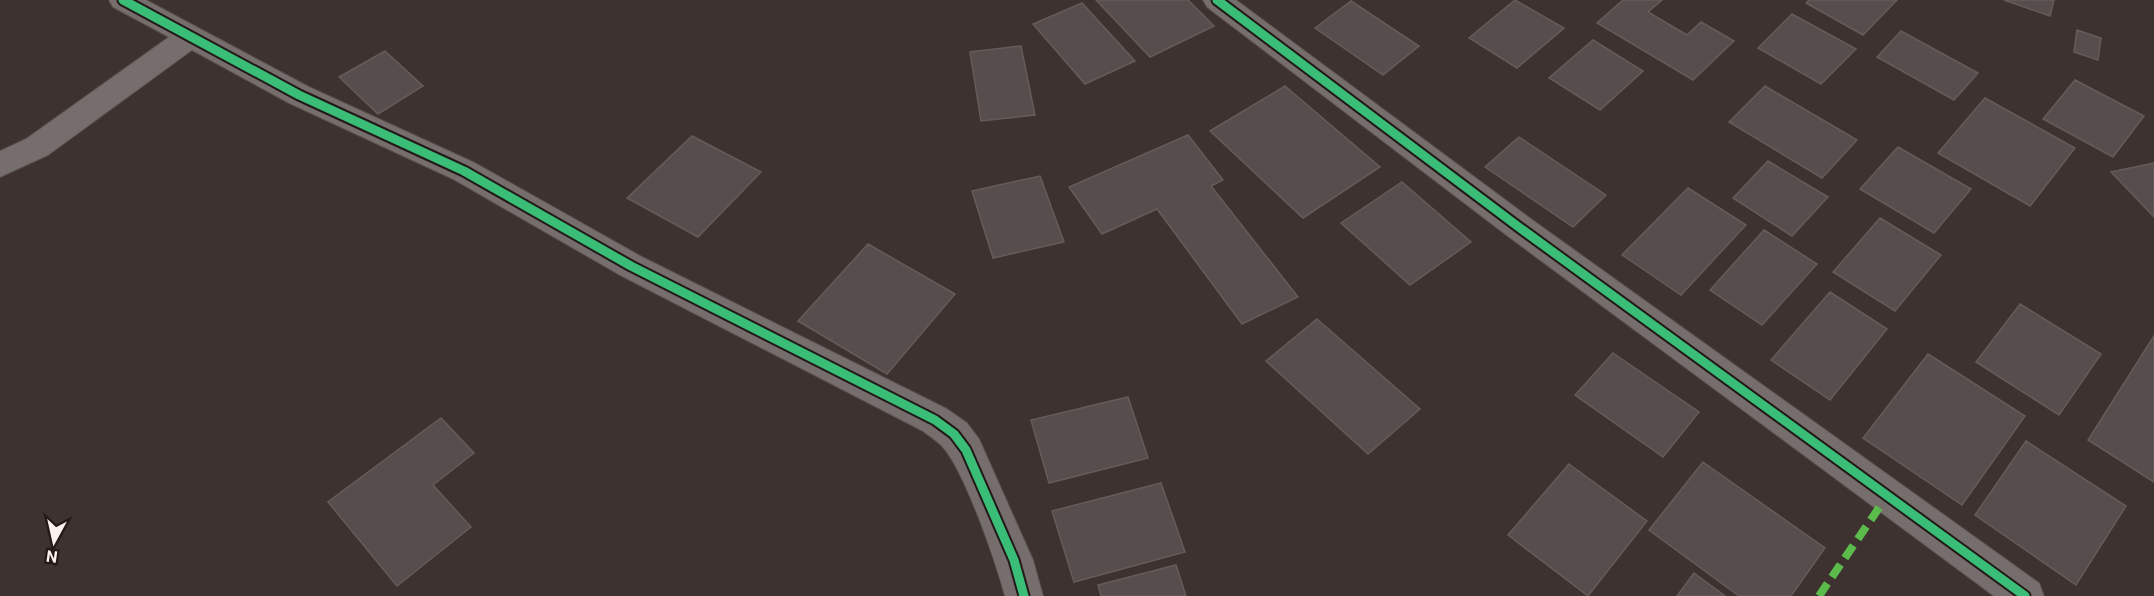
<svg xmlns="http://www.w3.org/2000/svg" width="2154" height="596" viewBox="0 0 2154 596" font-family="Roboto,sans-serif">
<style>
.building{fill:#574d4c;stroke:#655c5a;stroke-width:1.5}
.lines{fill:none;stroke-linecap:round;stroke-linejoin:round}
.minor-casing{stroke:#584e4c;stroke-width:2}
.minor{fill:#766e6c;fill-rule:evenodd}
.quiet{stroke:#5cbc4b;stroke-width:8;stroke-dasharray:15 8;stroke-linecap:butt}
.cycleway-casing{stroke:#221918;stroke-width:13}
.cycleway{stroke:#3abd76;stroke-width:9}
</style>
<rect width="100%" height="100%" fill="#3d3230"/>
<!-- building -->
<path class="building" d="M 1096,0 L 1188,0 L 1214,26 L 1150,57 Z
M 1515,0 L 1564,28 L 1517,68 L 1469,38 Z
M 1623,0 L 1662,0 L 1648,12 L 1687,35 L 1701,22 L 1734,41 L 1693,80 L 1597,23 Z
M 1809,0 L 1897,0 L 1863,35 L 1806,3 Z
M 2004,0 L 2054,0 L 2050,16 Z
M 1351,1 L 1419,46 L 1383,75 L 1315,28 Z
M 1082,3 L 1135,61 L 1085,84 L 1033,24 Z
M 1792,14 L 1856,49 L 1821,84 L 1758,48 Z
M 2077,30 L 2101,38 L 2098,60 L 2074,52 Z
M 1901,31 L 1978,73 L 1954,100 L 1877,57 Z
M 1593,40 L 1643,71 L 1600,110 L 1549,78 Z
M 1021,46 L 1035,115 L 981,121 L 970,52 Z
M 385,51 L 423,86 L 378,114 L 339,77 Z
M 2075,80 L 2144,116 L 2113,157 L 2043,119 Z
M 1285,86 L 1380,167 L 1303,218 L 1210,131 Z
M 1765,86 L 1857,140 L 1822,178 L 1729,122 Z
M 1985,98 L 2075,148 L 2030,206 L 1938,153 Z
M 1188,135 L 1223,180 L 1211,186 L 1298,297 L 1242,324 L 1157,209 L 1102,234 L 1069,187 Z
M 692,136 L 761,172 L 698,237 L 627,198 Z
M 1519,137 L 1606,195 L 1573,227 L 1485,167 Z
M 1898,147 L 1971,189 L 1934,233 L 1860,189 Z
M 1768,161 L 1828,197 L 1792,236 L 1733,198 Z
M 2154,163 L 2154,217 L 2111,172 Z
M 1040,176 L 1064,242 L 993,258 L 972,191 Z
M 1402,182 L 1471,242 L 1410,285 L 1341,223 Z
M 1688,188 L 1746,225 L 1681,295 L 1622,255 Z
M 1880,218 L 1941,255 L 1895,311 L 1833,272 Z
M 1764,230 L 1817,264 L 1762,325 L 1710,290 Z
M 868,244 L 955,294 L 887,374 L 798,321 Z
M 1830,292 L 1887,329 L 1830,400 L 1771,360 Z
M 2020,304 L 2101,354 L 2059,415 L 1976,362 Z
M 1317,319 L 1420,409 L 1368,454 L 1266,361 Z
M 2154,336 L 2154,482 L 2088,440 Z
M 1613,353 L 1699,412 L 1663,457 L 1575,395 Z
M 1928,354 L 2025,416 L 1962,505 L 1863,438 Z
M 1128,397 L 1148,458 L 1049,483 L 1031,420 Z
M 441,418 L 474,453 L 433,485 L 471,527 L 397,586 L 328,502 Z
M 2026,441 L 2126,506 L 2076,585 L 1975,515 Z
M 1703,462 L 1825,548 L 1791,596 L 1739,596 L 1649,530 Z
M 1569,464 L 1647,521 L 1588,596 L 1508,535 Z
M 1161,483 L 1185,552 L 1074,582 L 1052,511 Z
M 1176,565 L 1186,596 L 1101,596 L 1098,585 Z
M 1694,573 L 1725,596 L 1677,596 Z"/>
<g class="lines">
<!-- minor casing -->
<g class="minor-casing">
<path id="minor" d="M 109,0 L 146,0 L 309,87 L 475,163 L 642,257 L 947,409 L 967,423 L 979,439 L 1033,560 L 1043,596 L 1005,596 C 996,563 964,468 941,445 C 936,440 929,436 923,431 L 620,275 L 453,179 L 289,103 L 192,50 L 48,155 L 0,177 L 0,151 L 26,139 L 169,37 L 113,7 Z
M 1203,0 L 1236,0 L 1531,219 L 2039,583 L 2044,596 L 1994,596 L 1509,237 L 1207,7 Z"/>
</g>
<!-- minor -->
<use href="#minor" class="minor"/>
<!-- quiet -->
<path class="quiet" d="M 1819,596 L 1887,496"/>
<!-- cycleway casing -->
<g class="cycleway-casing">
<path id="cycleway" d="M 123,0 L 299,95 L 464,171 L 631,266 L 935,420 L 954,434 L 966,450 L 1014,560 L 1024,596
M 1217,0 L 1520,228 L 2025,596"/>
</g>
<!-- cycleway -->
<use href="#cycleway" class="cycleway"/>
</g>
<!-- north arrow -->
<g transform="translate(54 542) rotate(188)" stroke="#221918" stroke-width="4.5" paint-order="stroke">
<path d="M0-4.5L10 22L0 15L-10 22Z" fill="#fef0ee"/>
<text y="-9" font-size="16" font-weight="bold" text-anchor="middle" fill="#fef0ee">N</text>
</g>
</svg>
